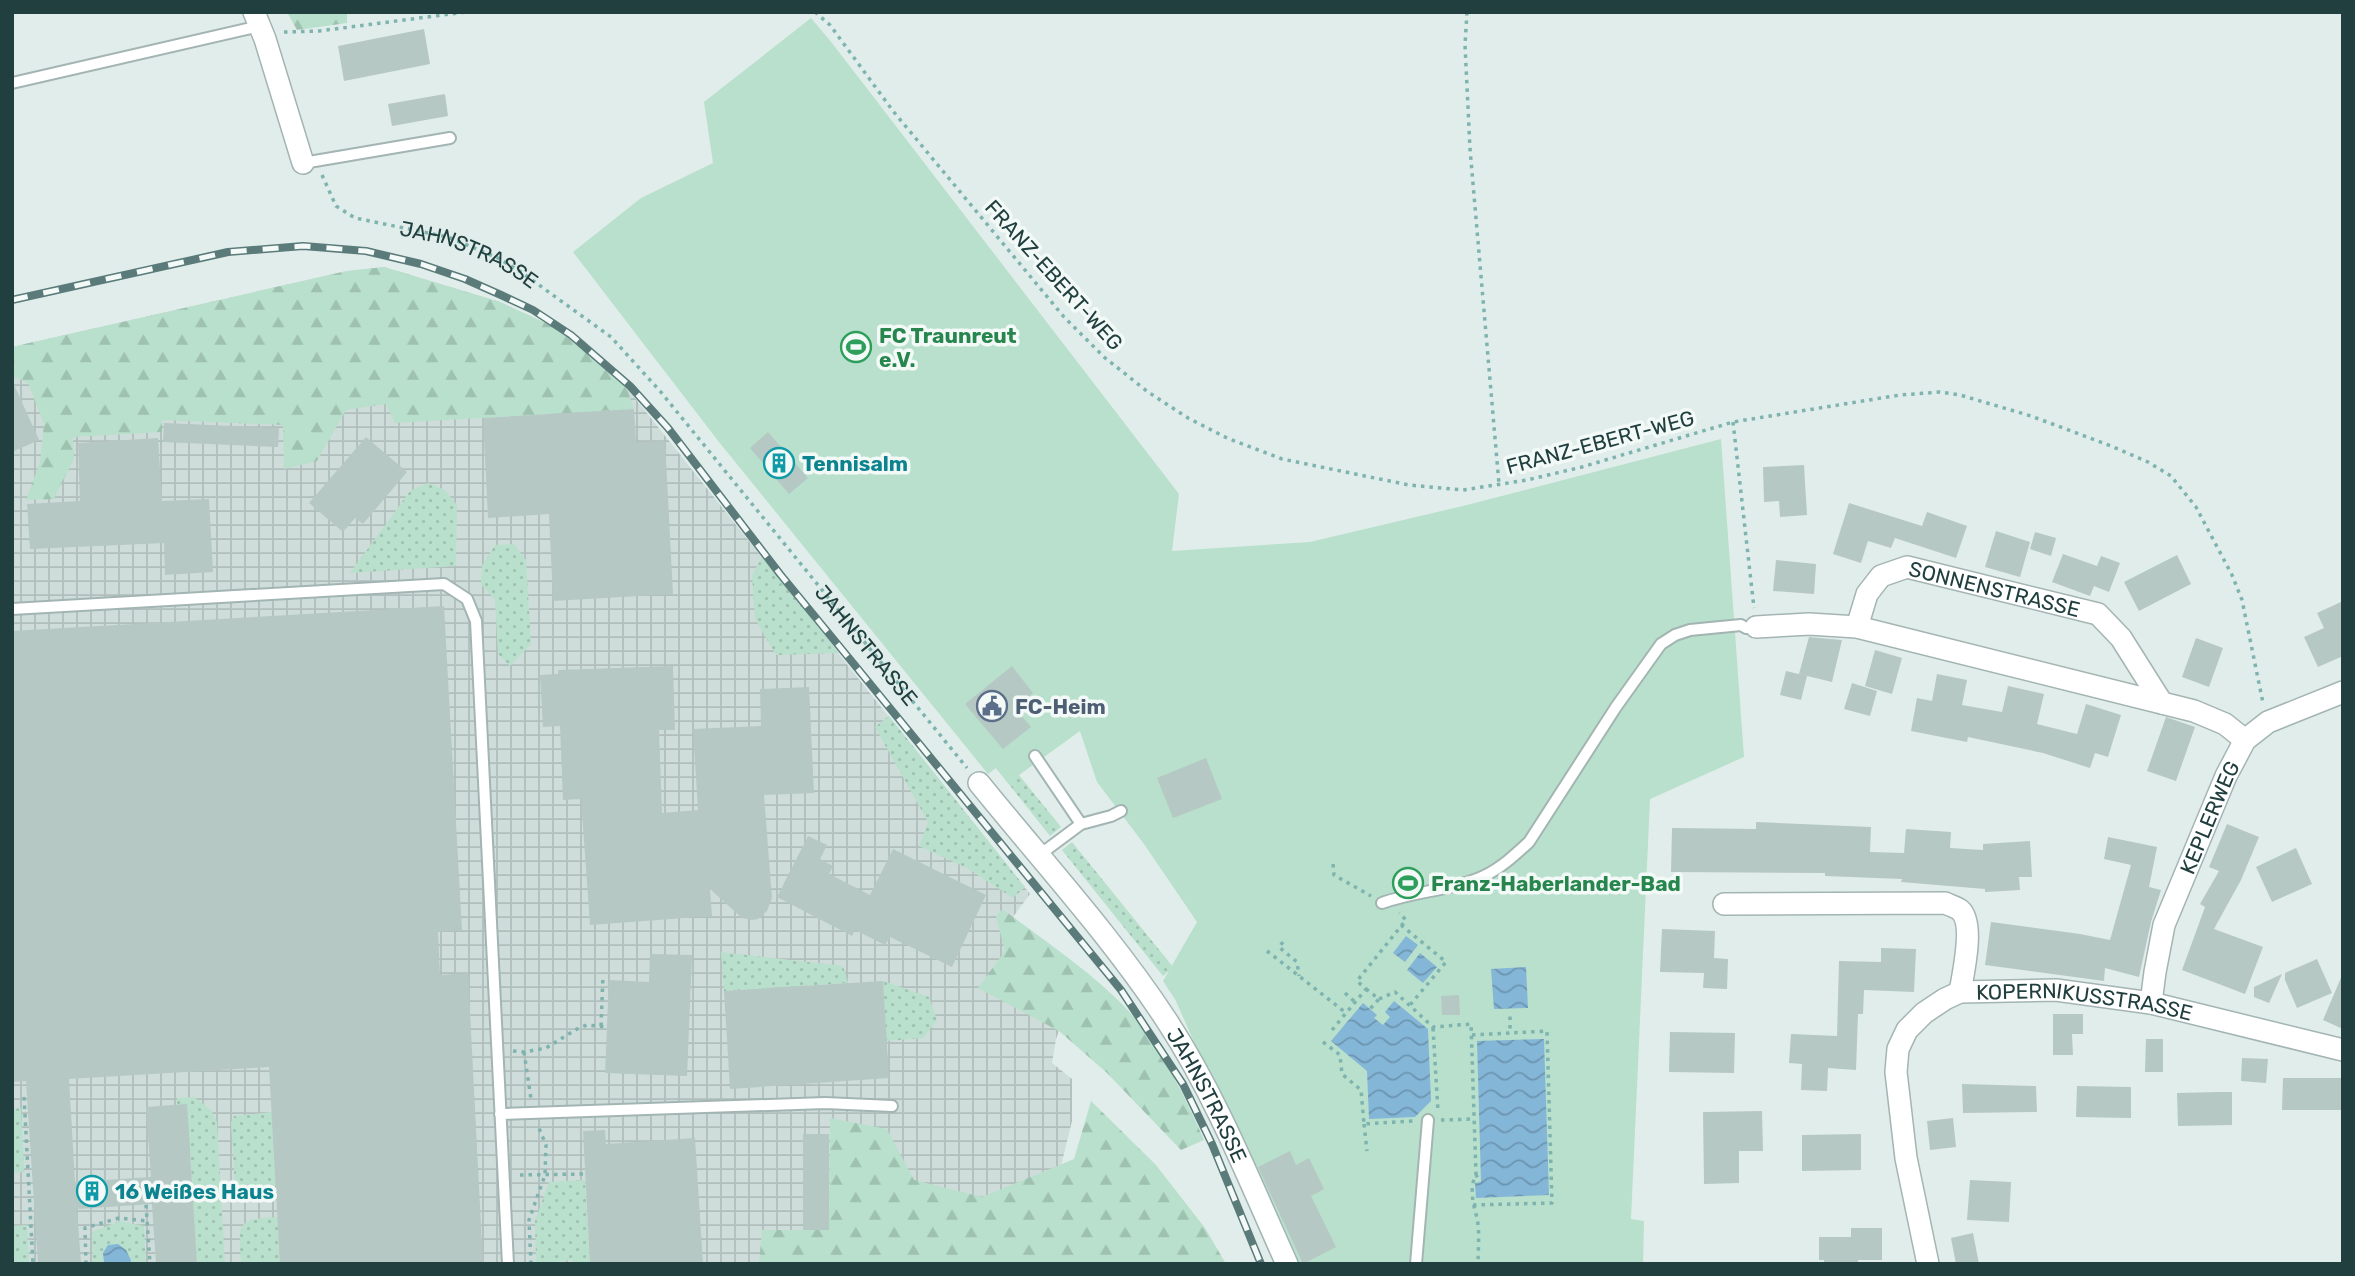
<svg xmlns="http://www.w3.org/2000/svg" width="2355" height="1276" viewBox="0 0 2355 1276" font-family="Rubik,sans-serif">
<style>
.industrial{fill:url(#industrial-grid)}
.grass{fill:url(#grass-dots)}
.forest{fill:url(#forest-firs)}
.pitch{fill:#b8e0cc}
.water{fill:url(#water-waves)}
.building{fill:#b6c8c4}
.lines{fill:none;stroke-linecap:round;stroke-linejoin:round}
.service-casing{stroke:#a3b5b3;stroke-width:14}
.minor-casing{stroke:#a3b5b3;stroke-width:24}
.path{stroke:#7eb3af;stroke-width:3.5;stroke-dasharray:3.5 5;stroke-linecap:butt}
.service{stroke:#fff;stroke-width:10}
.minor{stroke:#fff;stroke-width:21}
.rail-casing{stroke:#5a7b7a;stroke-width:8}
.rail{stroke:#f2f9f7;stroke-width:5;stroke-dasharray:16;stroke-linecap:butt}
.labels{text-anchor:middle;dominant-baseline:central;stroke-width:7;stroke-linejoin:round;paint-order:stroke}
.street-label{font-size:21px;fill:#203f3e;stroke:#f2f9f7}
.leisure-label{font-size:21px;font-weight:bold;fill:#27864d;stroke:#f2f9f7;text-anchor:start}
.culture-label{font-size:21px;font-weight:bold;fill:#0d838f;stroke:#f2f9f7;text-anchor:start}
.service-label{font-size:21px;font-weight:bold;fill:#4e5e75;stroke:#f2f9f7;text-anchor:start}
</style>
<defs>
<pattern id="industrial-grid" width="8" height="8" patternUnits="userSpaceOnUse" patternTransform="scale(1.75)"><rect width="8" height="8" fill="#cfddda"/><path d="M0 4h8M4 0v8" fill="none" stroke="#b1bfbc"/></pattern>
<pattern id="grass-dots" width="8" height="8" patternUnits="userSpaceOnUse" patternTransform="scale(1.75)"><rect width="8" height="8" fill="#b8e0cc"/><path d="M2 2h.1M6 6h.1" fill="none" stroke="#9ec1b0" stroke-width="1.8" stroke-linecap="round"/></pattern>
<pattern id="forest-firs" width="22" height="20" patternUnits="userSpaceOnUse" patternTransform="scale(1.75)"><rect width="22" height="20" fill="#b8e0cc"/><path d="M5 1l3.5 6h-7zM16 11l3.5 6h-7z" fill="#9ec1b0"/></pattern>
<pattern id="water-waves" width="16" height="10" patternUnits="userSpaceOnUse" patternTransform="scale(1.75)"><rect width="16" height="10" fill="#84b6d7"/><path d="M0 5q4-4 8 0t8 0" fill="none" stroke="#6c95b0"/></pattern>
</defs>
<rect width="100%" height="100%" fill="#e1edea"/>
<!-- industrial -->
<path class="industrial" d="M 384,267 L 500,302 L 565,332 L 627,388 L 1030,894 L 1013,917 L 1093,978 L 1059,1031 L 1056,1039 L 1052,1063 L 1072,1079 L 1072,1121 L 1045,1231 L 1035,1264 L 12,1264 L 12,347 L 347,271 Z"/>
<!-- grass -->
<path class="grass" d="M 428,483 L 445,490 L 457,505 L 456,566 L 350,573 L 410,491 Z
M 514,544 L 526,560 L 531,644 L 510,666 L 498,654 L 495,600 L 481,584 L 482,566 L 495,545 Z
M 762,557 L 839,653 L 776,655 L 755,619 L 752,575 Z
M 889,716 L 1025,887 L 1013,898 L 967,868 L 919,846 L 928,822 L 875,727 Z
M 1006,759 L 1061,827 L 1050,836 L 996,768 Z
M 1072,842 L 1173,967 L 1163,976 L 1062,850 Z
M 721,952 L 843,966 L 848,983 L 724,991 Z
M 883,981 L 929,997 L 937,1020 L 923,1038 L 886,1041 Z
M 194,1097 L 211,1110 L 217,1122 L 225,1264 L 197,1264 L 187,1105 L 177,1105 L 177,1098 Z
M 21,1108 L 24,1172 L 12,1173 L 12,1109 Z
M 272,1112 L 277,1200 L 252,1202 L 241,1197 L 235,1184 L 231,1123 L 234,1116 Z
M 585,1180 L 590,1264 L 575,1264 L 571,1260 L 536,1264 L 535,1221 L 549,1182 Z
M 278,1217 L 280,1264 L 241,1264 C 239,1224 234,1219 278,1217 Z
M 120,1221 L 144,1226 L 146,1264 L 130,1264 L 131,1260 L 93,1264 L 92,1232 Z
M 27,1225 L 29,1264 L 12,1264 L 12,1226 Z"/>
<!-- forest -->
<path class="forest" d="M 287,12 L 347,12 L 347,23 L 297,30 Z
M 384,267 L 500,302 L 565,332 L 627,388 L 634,409 L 395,423 L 386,404 L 346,410 L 317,461 L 284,469 L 283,425 L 162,420 L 162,432 L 73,437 L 74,459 L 54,499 L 26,500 L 40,462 L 44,424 L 28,383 L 12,376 L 12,347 L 347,271 Z
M 1002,909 C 1046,942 1105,981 1139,1023 C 1167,1059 1186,1099 1204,1140 L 1181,1150 L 1106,1072 L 1059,1031 L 978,988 L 1005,951 L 996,917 Z
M 1091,1101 L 1156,1165 L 1205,1228 L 1226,1264 L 759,1264 L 762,1230 L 829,1230 L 830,1118 L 887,1129 L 914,1180 L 982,1197 L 1074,1159 Z"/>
<!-- pitch -->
<path class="pitch" d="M 811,18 L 832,43 L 1179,494 L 1172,551 L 1310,542 L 1467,505 L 1721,439 L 1744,757 L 1650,799 L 1631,1219 L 1644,1221 L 1643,1264 L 1299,1264 L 1225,1113 L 1176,1001 L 1163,981 L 1197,922 L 1144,844 L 1097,782 L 1080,731 L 1008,783 L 996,768 L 988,774 L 719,442 L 573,252 L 641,198 L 713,163 L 704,102 Z"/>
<!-- water -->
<path class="water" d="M 1406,936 L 1418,945 L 1405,962 L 1393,953 Z
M 1420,953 L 1437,967 L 1423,983 L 1407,970 Z
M 1526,967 L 1528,1008 L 1494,1009 L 1491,969 Z
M 1394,1001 L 1428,1029 L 1431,1101 L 1415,1117 L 1369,1119 L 1367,1071 L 1331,1041 L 1363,1003 L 1377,1015 L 1374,1018 L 1383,1025 L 1390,1017 L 1385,1012 Z
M 1544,1039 L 1549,1195 L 1476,1198 L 1475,1183 L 1481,1182 L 1477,1041 Z
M 118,1244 L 126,1250 L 131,1260 L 130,1264 L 104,1262 L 103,1253 L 108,1245 Z"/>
<!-- building -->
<path class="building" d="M 424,29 L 430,64 L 344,81 L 338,46 Z
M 445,94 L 448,116 L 392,126 L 388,104 Z
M 12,380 L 39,440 L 12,452 Z
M 634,409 L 636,442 L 665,441 L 673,594 L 553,601 L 549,514 L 488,518 L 483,418 Z
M 164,423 L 279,428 L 278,447 L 163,442 Z
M 768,432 L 808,478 L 789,494 L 750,448 Z
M 366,437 L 407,472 L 363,524 L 355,518 L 343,532 L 309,503 Z
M 158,438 L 162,501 L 209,499 L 213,572 L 165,575 L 164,543 L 30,549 L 27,504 L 80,501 L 78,443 Z
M 1804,465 L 1807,515 L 1780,517 L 1779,501 L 1764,502 L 1763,467 Z
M 1849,503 L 1922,526 L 1927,512 L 1967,526 L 1956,558 L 1895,538 L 1891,548 L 1868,541 L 1861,563 L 1833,554 Z
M 1996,531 L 2030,542 L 2020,577 L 1985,567 Z
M 2035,532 L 2056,538 L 2051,556 L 2030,549 Z
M 2063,554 L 2097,566 L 2101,556 L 2120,563 L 2109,592 L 2094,586 L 2090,596 L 2052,582 Z
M 2177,555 L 2191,584 L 2139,611 L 2124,582 Z
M 1776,560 L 1816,564 L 1814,594 L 1773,591 Z
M 2343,601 L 2343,656 L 2318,667 L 2304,637 L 2324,628 L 2317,613 Z
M 444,606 L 462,930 L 438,932 L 440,975 L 468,973 L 483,1264 L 280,1264 L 269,1067 L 69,1079 L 75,1182 L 151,1177 L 146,1107 L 187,1104 L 197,1264 L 156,1264 L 152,1204 L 77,1209 L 81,1264 L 38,1264 L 26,1081 L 12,1082 L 12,631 Z
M 1809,637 L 1842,640 L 1832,682 L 1799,674 Z
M 2196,638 L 2223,648 L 2209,687 L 2182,677 Z
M 1875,650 L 1902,658 L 1892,694 L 1865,686 Z
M 673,666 L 675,730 L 659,730 L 662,813 L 698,810 L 693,729 L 761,726 L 760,689 L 809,687 L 814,793 L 764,795 L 772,898 L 767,911 L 758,919 L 752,920 L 742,918 L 710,889 L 712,916 L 590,925 L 581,799 L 563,800 L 560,726 L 543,727 L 540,675 L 558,674 L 558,670 Z
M 1012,666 L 1033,693 L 1015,708 L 1031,727 L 1003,749 L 965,704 Z
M 1786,671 L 1807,676 L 1801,700 L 1780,695 Z
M 1937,674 L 1967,680 L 1962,705 L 2002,712 L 2008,686 L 2044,694 L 2037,724 L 2077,734 L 2086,704 L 2121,715 L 2108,757 L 2095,753 L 2090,768 L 2043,753 L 1968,737 L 1967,742 L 1911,731 L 1917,698 L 1932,701 Z
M 1852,683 L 1877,691 L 1870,716 L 1844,709 Z
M 2166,717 L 2195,727 L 2176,781 L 2147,771 Z
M 1206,758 L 1222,799 L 1173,818 L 1157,778 Z
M 1756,822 L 1871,827 L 1870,852 L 1904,853 L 1906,829 L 1951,832 L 1950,848 L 1983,850 L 1983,844 L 2030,841 L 2032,877 L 2019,877 L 2020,890 L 1985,892 L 1985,889 L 1901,882 L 1902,879 L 1825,876 L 1825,873 L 1671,872 L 1672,828 L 1756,829 Z
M 2227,824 L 2259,837 L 2241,880 L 2214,929 L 2263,947 L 2245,994 L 2182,970 L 2205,907 L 2200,904 L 2219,871 L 2209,867 Z
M 808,836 L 827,845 L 820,859 L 833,866 L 829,874 L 870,895 L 893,849 L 986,895 L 952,967 L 890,937 L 885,945 L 855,930 L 852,936 L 777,897 Z
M 2108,837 L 2157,847 L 2149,887 L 2161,890 L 2151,922 L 2139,977 L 2105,968 L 2104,981 L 1985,965 L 1991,922 L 2080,934 L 2110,940 L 2131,865 L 2104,859 Z
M 2296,848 L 2312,884 L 2272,902 L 2256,867 Z
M 1662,929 L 1715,931 L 1714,958 L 1728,959 L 1727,989 L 1703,988 L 1704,973 L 1660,972 Z
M 1881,948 L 1916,949 L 1914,992 L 1864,990 L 1863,1014 L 1858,1014 L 1856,1070 L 1828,1068 L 1827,1091 L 1801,1090 L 1802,1064 L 1789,1063 L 1791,1034 L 1837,1036 L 1839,961 L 1881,962 Z
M 650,954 L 692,955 L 687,1076 L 605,1073 L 609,980 L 649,982 Z
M 2317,959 L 2332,993 L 2297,1008 L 2285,980 L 2285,973 Z
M 2343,973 L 2343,1029 L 2323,1020 Z
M 2282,974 L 2269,1003 L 2254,997 L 2254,987 Z
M 883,981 L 889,1078 L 730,1089 L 724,991 Z
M 1459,995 L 1460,1015 L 1442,1015 L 1441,996 Z
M 2053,1014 L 2083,1014 L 2083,1034 L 2072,1034 L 2073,1055 L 2053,1055 Z
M 1670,1032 L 1735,1033 L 1734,1073 L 1669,1072 Z
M 2146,1039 L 2163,1039 L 2163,1072 L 2145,1072 Z
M 2242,1058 L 2268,1059 L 2266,1083 L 2241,1081 Z
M 2283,1078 L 2343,1078 L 2343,1110 L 2282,1110 Z
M 1962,1084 L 2036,1086 L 2037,1112 L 1963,1113 Z
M 2077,1086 L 2131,1087 L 2131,1118 L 2076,1117 Z
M 2220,1092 L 2232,1092 L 2232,1125 L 2178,1126 L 2177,1093 Z
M 1762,1111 L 1763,1151 L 1739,1151 L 1739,1183 L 1704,1184 L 1703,1112 Z
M 1953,1118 L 1956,1147 L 1930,1150 L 1927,1121 Z
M 605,1130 L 606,1144 L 695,1138 L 703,1264 L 590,1264 L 583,1131 Z
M 803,1134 L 829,1134 L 829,1230 L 803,1230 Z
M 1861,1134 L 1861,1170 L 1802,1171 L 1802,1135 Z
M 1290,1151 L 1296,1165 L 1309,1158 L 1324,1189 L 1311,1196 L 1336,1247 L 1303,1264 L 1258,1167 Z
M 1970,1180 L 2011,1182 L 2009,1222 L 1967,1220 Z
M 1851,1228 L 1882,1228 L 1882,1260 L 1858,1260 L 1858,1264 L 1824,1264 L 1824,1260 L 1819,1260 L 1819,1237 L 1851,1237 Z
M 1973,1233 L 1979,1264 L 1956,1264 L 1951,1238 Z"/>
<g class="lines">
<!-- service casing -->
<g class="service-casing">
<path id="service" d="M 12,83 L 260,26
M 303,163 L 450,138
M 12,609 L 444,584 L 467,599 L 476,621 L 508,1264
M 1035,756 L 1081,824
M 1038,856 L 1081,824 L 1111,816 L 1121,811
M 1382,903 C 1415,891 1454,890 1484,876 C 1501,868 1515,855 1529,842 L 1616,707 L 1661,644 L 1675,635 L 1690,630 L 1741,625 L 1746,628 L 1756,627
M 500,1114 L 825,1103 L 892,1106
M 1416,1264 L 1428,1120"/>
</g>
<!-- minor casing -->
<g class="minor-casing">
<g id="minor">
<path d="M 254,12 L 265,39 L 303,163"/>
<path d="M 1756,627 L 1809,624 L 1857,627 L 2194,711 L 2225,724 L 2245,740"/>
<path id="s2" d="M 1857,627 L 1867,594 L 1881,576 L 1907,567 L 2098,614 L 2121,638 L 2162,703"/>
<path id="s3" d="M 979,783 C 1042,861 1112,937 1167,1021 C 1216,1096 1250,1182 1287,1264"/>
<path d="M 1724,904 L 1945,903 C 1949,905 1956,907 1960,910 C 1975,923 1963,974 1960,992"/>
<path id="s4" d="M 2151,1003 L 2155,972 L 2164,925 L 2226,776 L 2245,740 L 2268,722 L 2343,692"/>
<path id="s5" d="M 1928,1264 L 1906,1158 L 1896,1072 L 1898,1049 L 1907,1030 L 1924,1013 L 1945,999 L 1960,992 L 2056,990 L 2151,1003 L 2343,1050"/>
</g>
</g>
<!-- path -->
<g class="path">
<path d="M 815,12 L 830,25 L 893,111 L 1064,317 L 1104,357 L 1148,392 L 1188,418 L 1227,438 L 1282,459 L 1409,485 L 1463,490 L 1527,480 L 1582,467 L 1733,422 L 1900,395 L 1940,392 L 1960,395 L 2031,416 L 2111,446 L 2148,462 L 2171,476 L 2196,507 L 2232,575 L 2242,600 L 2263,703"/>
<path d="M 1467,12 L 1465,45 L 1470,149 L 1499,484"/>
<path d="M 284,32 L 319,31 L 466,12"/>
<path id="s1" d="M 322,175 L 336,206 L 355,218 L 448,237 L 498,258 L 521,272 L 611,337 L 660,391 L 967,768"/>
<path d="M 1733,422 L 1754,608"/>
<path d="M 1333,864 L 1334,875 L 1371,896"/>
<path d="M 1401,925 L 1446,962 L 1410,1005"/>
<path d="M 1283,942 L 1279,947 L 1297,962 L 1299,976"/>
<path d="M 1267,951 L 1346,1013"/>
<path d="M 1366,989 L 1379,999 L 1370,1009"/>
<path d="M 1345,993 L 1355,1002"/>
<path d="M 1379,999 L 1395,992 L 1433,1027 L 1471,1024 L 1476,1174 C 1469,1189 1473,1203 1477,1218 C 1480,1232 1478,1249 1478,1264"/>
<path d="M 601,1026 L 603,975"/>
<path d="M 1433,1028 L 1438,1111"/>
<path d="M 1332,1030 L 1366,989 L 1357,981 L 1406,920 L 1399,913"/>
<path d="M 1472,1035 L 1510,1033 L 1510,1015"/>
<path d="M 1323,1042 L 1340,1055 L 1342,1074 L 1361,1090 L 1364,1124 L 1413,1121"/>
<path d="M 513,1051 L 524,1052 L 546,1048 L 577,1029 L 587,1025 L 607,1027"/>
<path d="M 524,1052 L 531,1099"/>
<path d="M 24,1097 L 33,1264"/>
<path d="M 1441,1120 L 1474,1119"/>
<path d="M 1364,1124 L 1367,1151"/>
<path d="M 1476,1174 L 1479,1182"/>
<path d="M 520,1175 L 585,1174"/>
<path d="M 146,1205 L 150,1264"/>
<path d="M 1473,1205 L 1552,1203 L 1547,1031 L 1510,1033"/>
<path d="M 86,1264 L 85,1228 L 119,1218 L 147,1221"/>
<path d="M 531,1264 L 529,1220 L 545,1175 L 546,1145 L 538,1126"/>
</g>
<!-- service -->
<use href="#service" class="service"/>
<!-- minor -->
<use href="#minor" class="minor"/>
<!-- rail casing -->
<g class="rail-casing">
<path id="rail" d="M 12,300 L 228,252 L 303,246 L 366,251 L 421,264 L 465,279 L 501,295 L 533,310 L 571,335 L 630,386 L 668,428 L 780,574 L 1121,990 L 1183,1084 L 1212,1144 L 1261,1264"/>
</g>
<!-- rail -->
<use href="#rail" class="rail"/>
</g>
<!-- icons -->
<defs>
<g id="stadium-ring" transform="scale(1.575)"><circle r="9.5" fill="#f2f9f7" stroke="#2e9e5b" stroke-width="1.5"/><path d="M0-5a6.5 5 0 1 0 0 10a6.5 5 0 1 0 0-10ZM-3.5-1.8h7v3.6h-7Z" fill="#2e9e5b"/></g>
<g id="building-ring" transform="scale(1.575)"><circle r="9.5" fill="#f2f9f7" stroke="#0f9aa8" stroke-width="1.5"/><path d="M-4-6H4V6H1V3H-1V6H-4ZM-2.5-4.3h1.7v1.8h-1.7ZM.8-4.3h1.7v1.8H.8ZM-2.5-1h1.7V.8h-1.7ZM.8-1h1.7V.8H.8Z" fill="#0f9aa8"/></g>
<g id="civic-ring" transform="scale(1.575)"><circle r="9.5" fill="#f2f9f7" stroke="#5c6f8a" stroke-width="1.5"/><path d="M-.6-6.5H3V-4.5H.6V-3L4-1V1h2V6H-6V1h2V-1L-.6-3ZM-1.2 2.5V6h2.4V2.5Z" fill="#5c6f8a"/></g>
</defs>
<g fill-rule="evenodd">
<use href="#stadium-ring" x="856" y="347"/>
<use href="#building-ring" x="779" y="463"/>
<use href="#civic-ring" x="992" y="706"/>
<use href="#stadium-ring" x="1408" y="883"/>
<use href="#building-ring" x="92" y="1191"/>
</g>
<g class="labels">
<!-- street labels -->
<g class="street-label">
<text stroke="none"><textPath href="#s1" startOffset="177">JAHNSTRASSE</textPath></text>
<text transform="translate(1054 275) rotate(48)">FRANZ-EBERT-WEG</text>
<text transform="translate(1600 442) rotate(-15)">FRANZ-EBERT-WEG</text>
<text stroke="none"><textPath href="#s2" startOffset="175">SONNENSTRASSE</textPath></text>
<text stroke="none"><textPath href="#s1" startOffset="744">JAHNSTRASSE</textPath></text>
<text stroke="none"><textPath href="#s4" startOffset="196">KEPLERWEG</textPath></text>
<text stroke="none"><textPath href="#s5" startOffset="430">KOPERNIKUSSTRASSE</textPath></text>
<text stroke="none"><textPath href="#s3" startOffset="388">JAHNSTRASSE</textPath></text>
</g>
<!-- leisure labels -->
<g class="leisure-label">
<text x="879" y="335">FC Traunreut<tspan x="879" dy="24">e.V.</tspan></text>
<text x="1431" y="883">Franz-Haberlander-Bad</text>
</g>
<!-- culture labels -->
<g class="culture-label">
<text x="802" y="463">Tennisalm</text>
<text x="115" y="1191">16 Weißes Haus</text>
</g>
<!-- service labels -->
<g class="service-label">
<text x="1015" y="706">FC-Heim</text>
</g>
</g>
<!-- border -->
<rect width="2355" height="1276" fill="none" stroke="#203f3e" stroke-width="28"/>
</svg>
